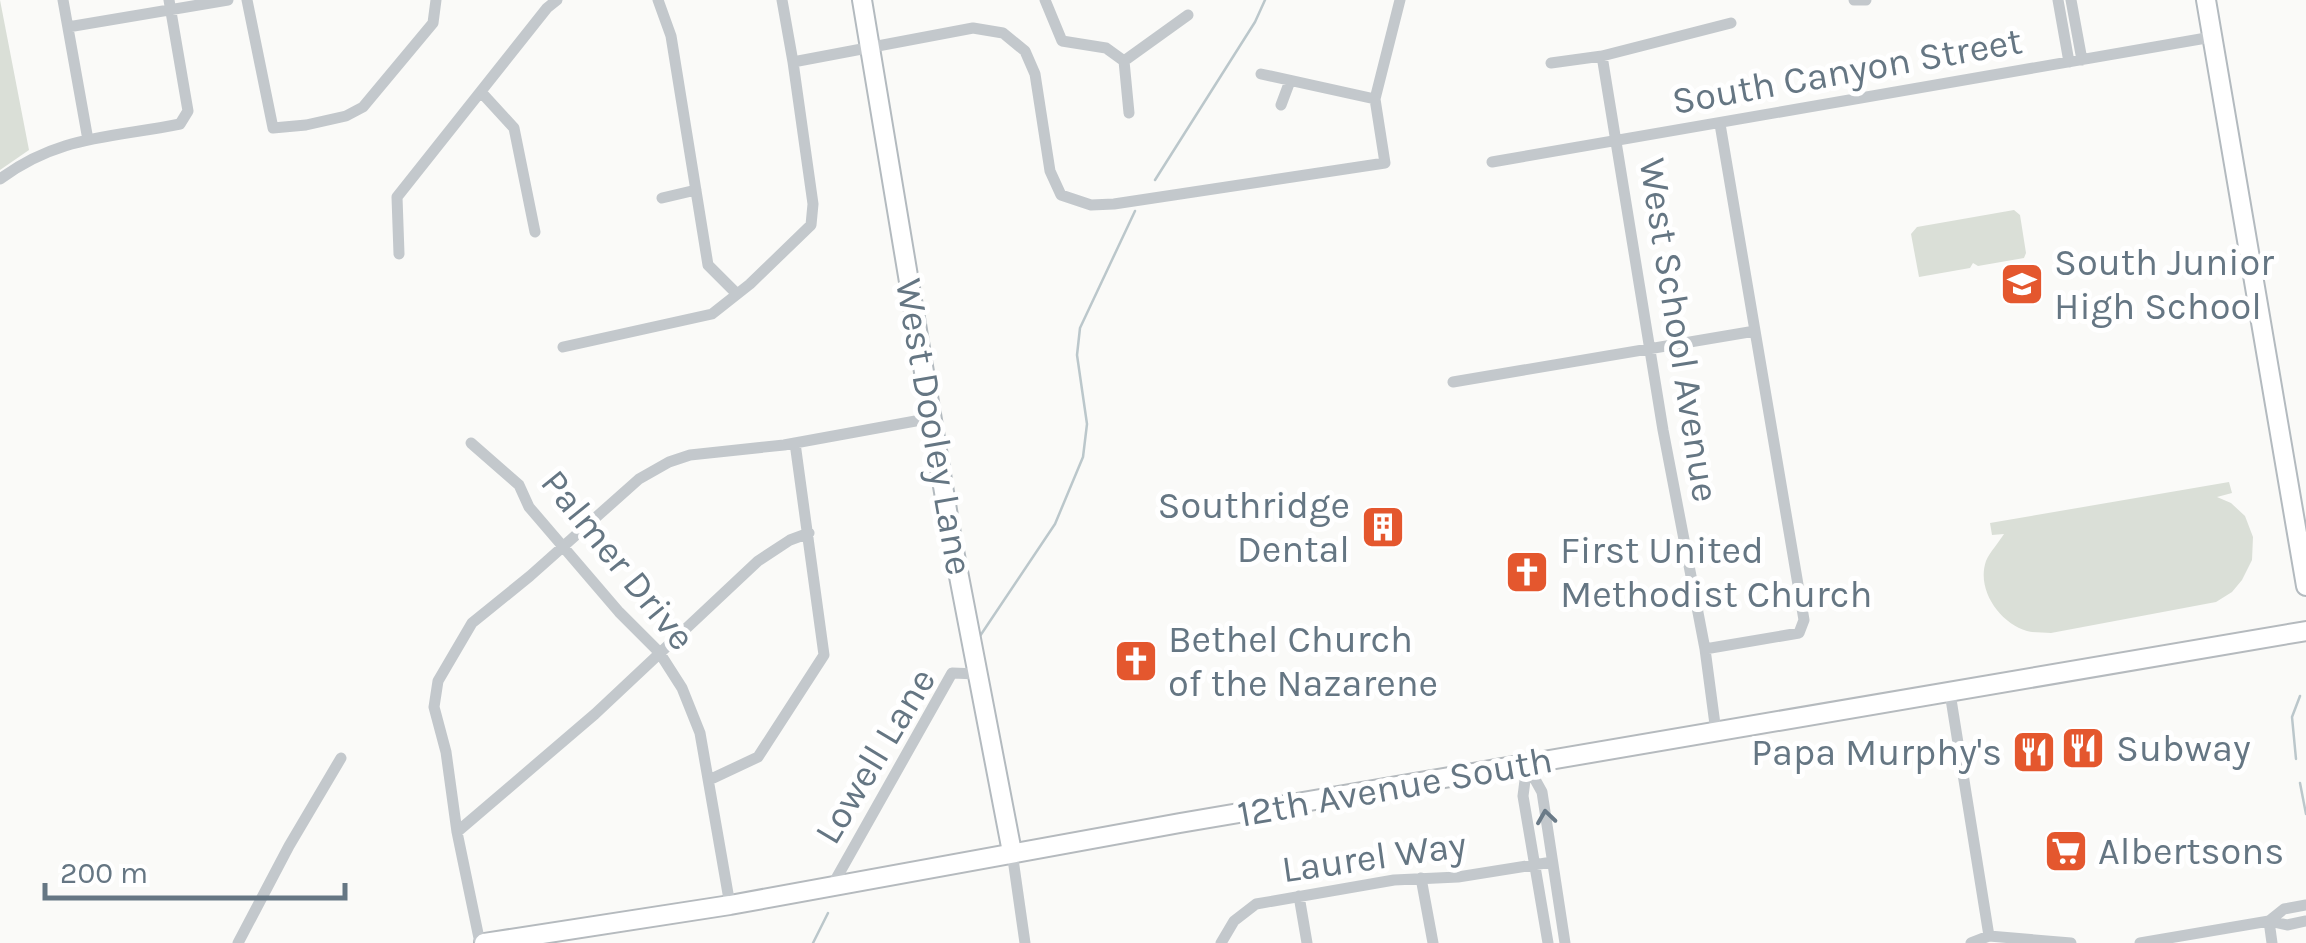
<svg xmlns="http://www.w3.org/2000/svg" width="2306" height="943" viewBox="0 0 2306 943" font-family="Karla,sans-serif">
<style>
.green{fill:#dadfd7}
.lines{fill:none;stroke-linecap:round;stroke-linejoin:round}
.stream{stroke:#bbc7cb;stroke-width:2.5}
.secondary-casing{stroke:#b3babf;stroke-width:22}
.primary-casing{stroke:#b5babe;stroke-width:22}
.street{stroke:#c3c8cc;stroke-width:11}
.secondary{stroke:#fff;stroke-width:18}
.primary{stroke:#fff;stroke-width:18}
.oneway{stroke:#6a7a87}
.labels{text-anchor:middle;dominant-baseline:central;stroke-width:10;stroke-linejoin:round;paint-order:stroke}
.street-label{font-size:38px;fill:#657683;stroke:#fff}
.poi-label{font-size:38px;fill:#657683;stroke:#fff;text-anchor:start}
</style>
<rect width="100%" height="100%" fill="#fafaf8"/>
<!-- green -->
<path class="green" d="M 0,0 L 29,150 L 0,170 Z
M 2014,210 L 2020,215 L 2026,253 L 2024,258 L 1978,266 L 1973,263 L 1970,268 L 1919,277 L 1911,234 L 1917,227 Z
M 2229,482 L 2232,493 L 2217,497 L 2231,503 L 2245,516 L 2253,537 L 2252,560 L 2242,580 L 2232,592 L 2216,602 L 2051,633 C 2044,632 2034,633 2027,631 C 2000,623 1976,590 1986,561 C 1990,552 1999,542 2004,534 L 1992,535 L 1990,523 Z"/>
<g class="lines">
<!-- stream -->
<path class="stream" d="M 1155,180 L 1255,22 L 1265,0
M 980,636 L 1055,524 L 1083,457 L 1087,424 L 1077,355 L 1080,328 L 1135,211
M 2296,759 L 2292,717 L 2300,696
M 2300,783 L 2306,814
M 813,943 L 828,913"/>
<!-- secondary casing -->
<g class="secondary-casing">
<path id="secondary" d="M 862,0 L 952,540 L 1012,852
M 2206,0 L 2306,586"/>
</g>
<!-- primary casing -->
<g class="primary-casing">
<path id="primary" d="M 484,943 L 730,905 L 1180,823 L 2306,631"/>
</g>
<!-- street -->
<path class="street" d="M 63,0 L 88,140
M 247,0 L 273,128 L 306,125 L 346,116 L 363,107 L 433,23 L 436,0
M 658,0 L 671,36 L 708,265 L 737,294
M 782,0 L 793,62
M 1045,0 L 1062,41 L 1106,48 L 1124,61 L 1129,113
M 1854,0 L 1866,0
M 2058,0 L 2069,62
M 2071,0 L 2082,60
M 68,27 L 228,0
M 1602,56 L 1663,430 L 1705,649 L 1716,732
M 1124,61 L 1188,15
M 1551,63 L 1602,56 L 1731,23
M 1261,74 L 1375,99
M 481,92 L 514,128 L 535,232
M 1281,105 L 1290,81
M 1492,162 L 2212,37
M 0,179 C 59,135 111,138 180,124 L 188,111 L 169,0
M 662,198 L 696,190
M 399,254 L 397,197 L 547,8 L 557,0
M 563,347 L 712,314 L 750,284 L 811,225 L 813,204 L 793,62 L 973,28 L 1003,33 L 1025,51 L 1035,74 L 1050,171 L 1061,195 L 1091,205 L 1114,204 L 1385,163 L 1375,99 L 1400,0
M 1453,382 L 1755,331
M 471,443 L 519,485 L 529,507 L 619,612 L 659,652 L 682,688 L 700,733 L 730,905
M 1705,649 L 1799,633 L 1804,620 L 1720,124
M 1950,693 L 1989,936
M 1527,765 L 1542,792 L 1565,943
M 1527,765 L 1523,796 L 1548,943
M 709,780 L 758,757 L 824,655 L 795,443
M 457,832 L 595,714 L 758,561 L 790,540 L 809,533
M 1012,852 L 1025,943
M 1421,878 L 1433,943
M 832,886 L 952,673 L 978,674
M 1299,896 L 1307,943
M 2269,921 L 2284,909 L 2306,905
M 2269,921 L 2272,943
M 238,943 L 289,846 L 341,758
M 480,943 L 457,832 L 446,752 L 434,707 L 438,681 L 472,623 L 530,576 L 639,479 L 669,462 L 690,455 L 784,445 L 932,418
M 1221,943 L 1234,921 L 1256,904 L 1394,880 L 1458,877 L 1552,862
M 1971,943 L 1989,936 L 2071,943
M 2140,943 L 2269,921 L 2287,925 L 2306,921"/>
<!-- secondary -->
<use href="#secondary" class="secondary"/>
<!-- primary -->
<use href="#primary" class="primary"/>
</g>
<!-- one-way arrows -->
<defs><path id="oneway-chevron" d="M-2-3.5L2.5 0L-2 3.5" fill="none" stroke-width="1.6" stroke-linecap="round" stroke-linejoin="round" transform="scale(2.5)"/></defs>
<use class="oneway" href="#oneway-chevron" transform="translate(1546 817) rotate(-98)"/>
<!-- icons -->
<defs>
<g id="school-square" transform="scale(2.25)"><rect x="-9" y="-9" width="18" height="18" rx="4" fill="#e4572e" stroke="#fff"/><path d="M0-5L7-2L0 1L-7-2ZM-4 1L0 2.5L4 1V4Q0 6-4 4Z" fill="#fff"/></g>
<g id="building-square" transform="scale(2.25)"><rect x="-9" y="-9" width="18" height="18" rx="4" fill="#e4572e" stroke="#fff"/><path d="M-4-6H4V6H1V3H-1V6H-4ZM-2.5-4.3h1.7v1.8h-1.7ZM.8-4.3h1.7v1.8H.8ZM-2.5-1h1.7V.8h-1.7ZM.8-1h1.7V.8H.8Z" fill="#fff"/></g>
<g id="church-square" transform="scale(2.25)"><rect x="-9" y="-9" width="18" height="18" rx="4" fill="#e4572e" stroke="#fff"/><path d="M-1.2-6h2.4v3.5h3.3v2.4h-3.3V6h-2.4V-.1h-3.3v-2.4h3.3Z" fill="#fff"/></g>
<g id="restaurant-square" transform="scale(2.25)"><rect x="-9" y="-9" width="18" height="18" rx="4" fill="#e4572e" stroke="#fff"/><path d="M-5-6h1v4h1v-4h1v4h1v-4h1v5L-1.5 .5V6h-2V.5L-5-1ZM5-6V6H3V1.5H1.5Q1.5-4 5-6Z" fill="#fff"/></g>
<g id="supermarket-square" transform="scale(2.25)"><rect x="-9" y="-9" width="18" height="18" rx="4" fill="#e4572e" stroke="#fff"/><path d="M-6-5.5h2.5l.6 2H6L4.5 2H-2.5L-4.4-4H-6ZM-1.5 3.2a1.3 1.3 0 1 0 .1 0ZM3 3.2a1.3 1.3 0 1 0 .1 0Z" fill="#fff"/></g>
</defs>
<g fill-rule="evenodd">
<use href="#school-square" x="2022" y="284"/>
<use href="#building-square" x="1383" y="527"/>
<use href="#church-square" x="1527" y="572"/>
<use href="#church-square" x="1136" y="661"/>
<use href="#restaurant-square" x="2083" y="748"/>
<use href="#restaurant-square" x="2034" y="752"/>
<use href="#supermarket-square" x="2066" y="851"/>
</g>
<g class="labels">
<!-- street labels -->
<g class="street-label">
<text transform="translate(1847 71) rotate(-10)">South Canyon Street</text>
<text transform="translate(1679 330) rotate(81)">West School Avenue</text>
<text transform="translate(934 427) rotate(80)">West Dooley Lane</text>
<text transform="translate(618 560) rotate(51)">Palmer Drive</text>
<text transform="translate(875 756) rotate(-59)">Lowell Lane</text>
<text transform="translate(1395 787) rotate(-10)">12th Avenue South</text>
<text transform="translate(1374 857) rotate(-8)">Laurel Way</text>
</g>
<!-- poi labels -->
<g class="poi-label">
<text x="2054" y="262">South Junior<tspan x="2054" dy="44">High School</tspan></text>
<text x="1350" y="505" text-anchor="end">Southridge<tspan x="1350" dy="44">Dental</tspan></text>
<text x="1560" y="550">First United<tspan x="1560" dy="44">Methodist Church</tspan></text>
<text x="1168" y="639">Bethel Church<tspan x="1168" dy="44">of the Nazarene</tspan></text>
<text x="2116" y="748">Subway</text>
<text x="2002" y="752" text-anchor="end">Papa Murphy's</text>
<text x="2098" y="851">Albertsons</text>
</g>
</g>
<!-- scale -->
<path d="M45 883v15h300v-15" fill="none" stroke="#657683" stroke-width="5"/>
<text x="60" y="883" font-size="30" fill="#657683" stroke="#ffffff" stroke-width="8" paint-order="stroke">200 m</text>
</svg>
